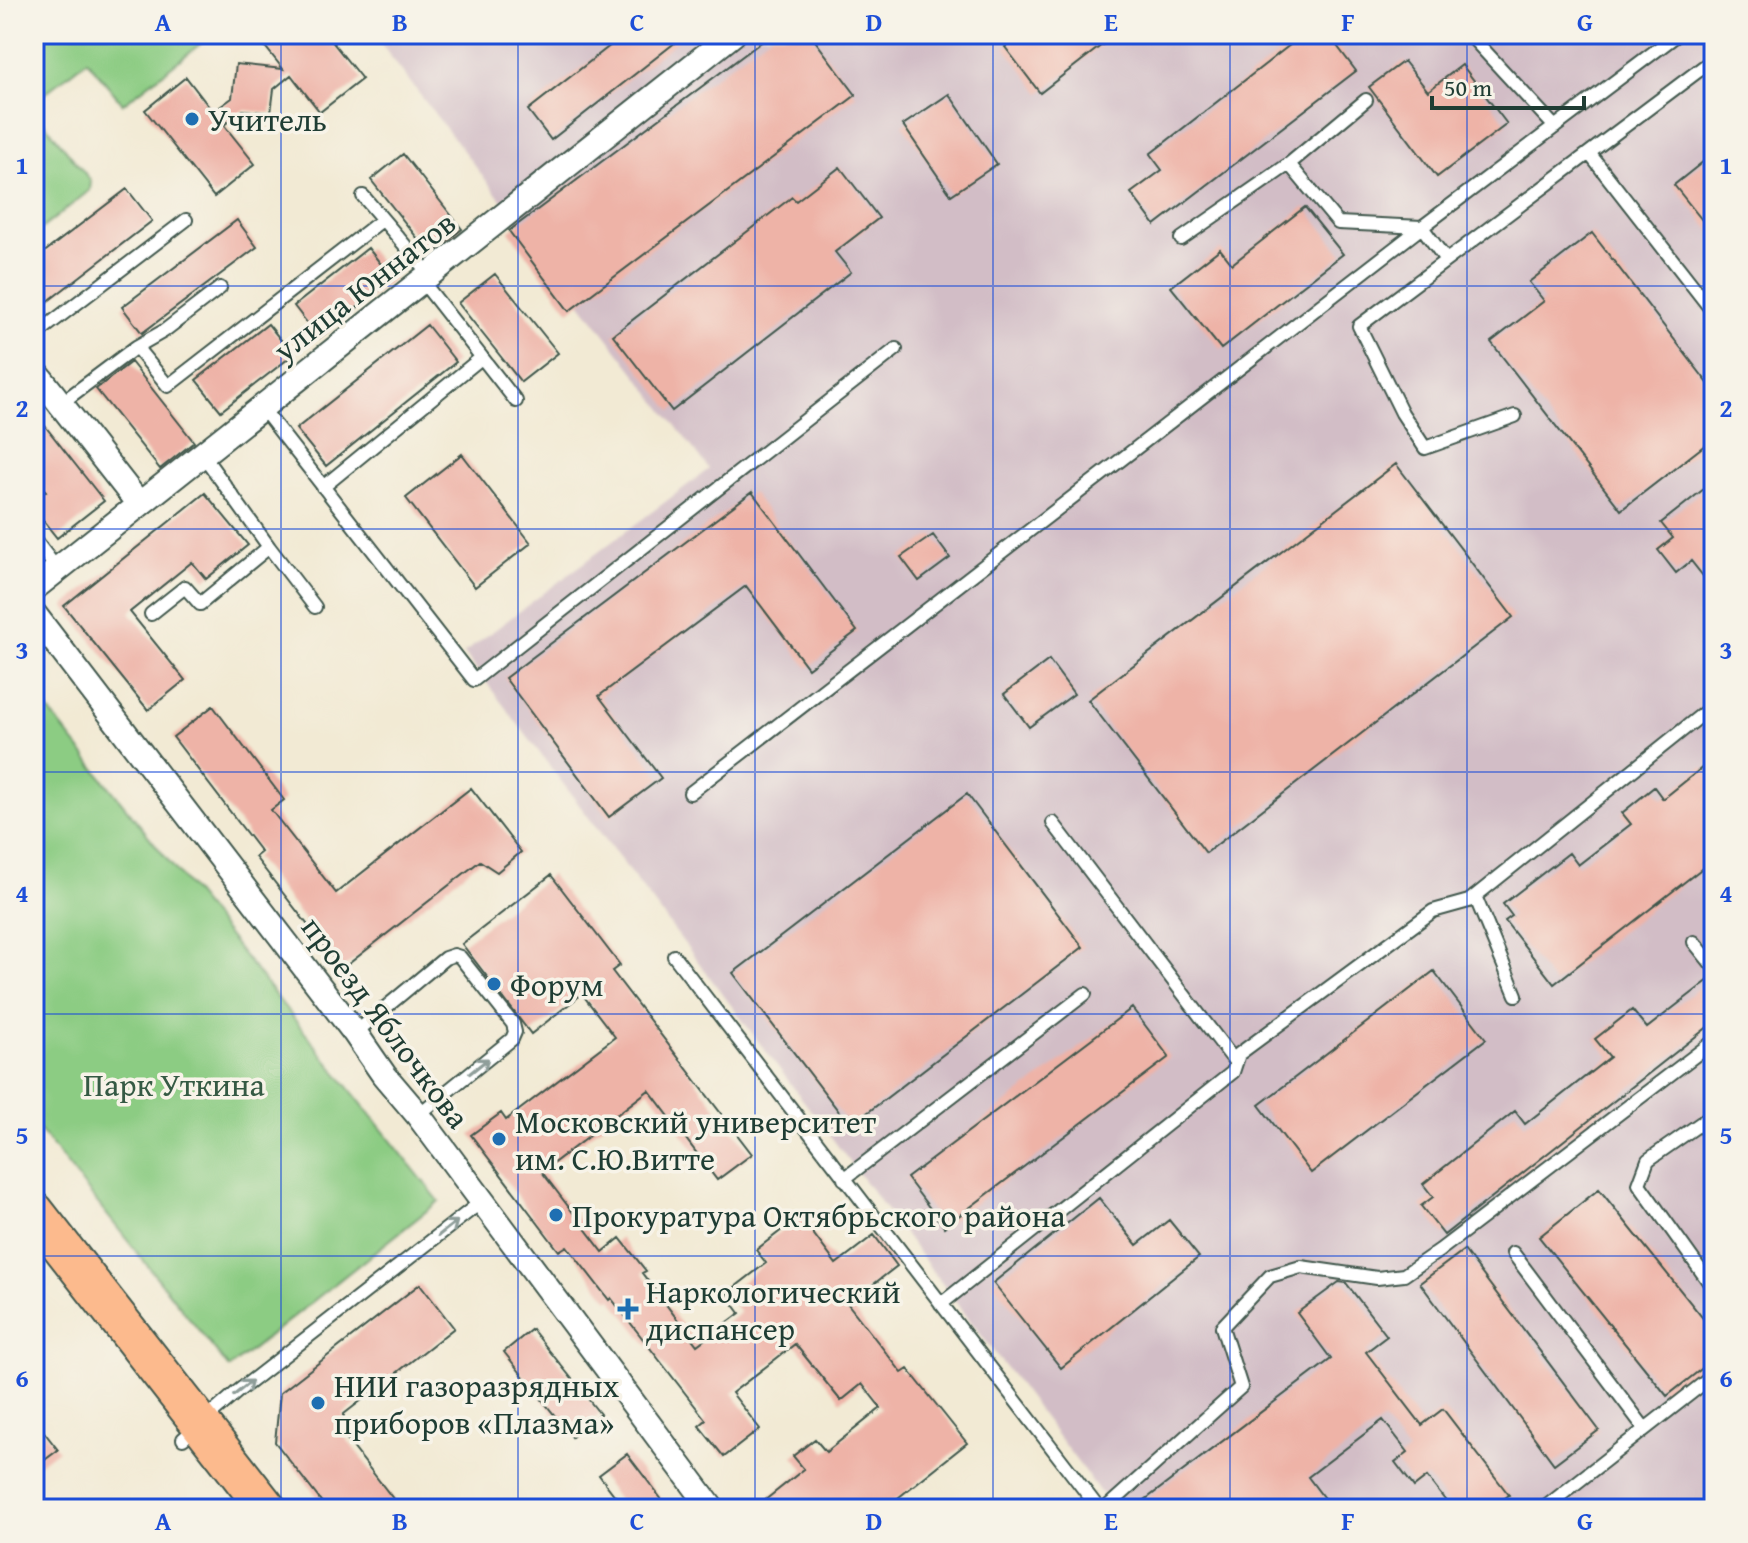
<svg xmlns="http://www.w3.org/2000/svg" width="1748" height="1543" viewBox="0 0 1748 1543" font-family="'Gentium Book Plus',serif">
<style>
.industrial{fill:#d2bdc6}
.green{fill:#8ccc83;stroke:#56845c;stroke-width:2}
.building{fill:#eeb3a7}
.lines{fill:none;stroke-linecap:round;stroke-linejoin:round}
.lane-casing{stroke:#3f574c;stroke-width:16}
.street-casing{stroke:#3f574c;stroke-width:28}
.primary-casing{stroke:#3f574c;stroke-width:42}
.lane{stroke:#fff;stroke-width:12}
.street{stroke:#fff;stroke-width:24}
.primary{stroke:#fcba8d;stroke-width:38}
.oneway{stroke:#8f9e9a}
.grid{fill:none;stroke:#1d4ed8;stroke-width:2;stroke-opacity:0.55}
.poi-dot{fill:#1f6fb2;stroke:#f7f3e8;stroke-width:3}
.labels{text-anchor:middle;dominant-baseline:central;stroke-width:7;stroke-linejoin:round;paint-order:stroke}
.poi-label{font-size:32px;fill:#1f3d34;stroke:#f7f3e8;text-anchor:start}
.street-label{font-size:32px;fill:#1f3d34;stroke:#f7f3e8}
.park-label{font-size:32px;fill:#355a44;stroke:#f7f3e8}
.neatline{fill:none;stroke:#1d4ed8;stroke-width:3}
.grid-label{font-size:26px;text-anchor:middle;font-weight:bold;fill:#1d4ed8}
</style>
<rect width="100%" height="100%" fill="#f7f3e8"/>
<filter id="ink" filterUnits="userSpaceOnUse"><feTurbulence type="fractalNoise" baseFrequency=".0125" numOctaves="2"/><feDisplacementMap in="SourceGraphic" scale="16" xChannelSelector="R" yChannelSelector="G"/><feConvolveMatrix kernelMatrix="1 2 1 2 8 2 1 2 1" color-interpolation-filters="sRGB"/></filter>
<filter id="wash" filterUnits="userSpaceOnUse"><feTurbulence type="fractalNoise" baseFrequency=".006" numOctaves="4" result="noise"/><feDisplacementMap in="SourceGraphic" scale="32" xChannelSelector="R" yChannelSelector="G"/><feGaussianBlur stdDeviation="1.8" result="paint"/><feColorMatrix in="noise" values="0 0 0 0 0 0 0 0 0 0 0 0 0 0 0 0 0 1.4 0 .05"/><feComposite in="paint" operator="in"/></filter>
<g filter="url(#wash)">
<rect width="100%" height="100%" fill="#f2ead4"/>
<!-- industrial -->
<path class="industrial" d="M 373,34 L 1714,34 L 1714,1509 L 1113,1509 L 464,653 L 709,469 Z"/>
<!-- green -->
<path class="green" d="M 34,34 L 213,34 L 123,104 L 87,60 L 34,102 Z
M 34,110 L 91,181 L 90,190 L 34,235 Z
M 34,692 L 439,1201 L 229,1368 L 34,1123 Z"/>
<g id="blocks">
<!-- building -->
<path class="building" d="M 255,34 L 326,34 L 362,79 L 320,112 L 291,75 L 274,89 L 271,113 L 243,110 L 224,125 L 255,164 L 214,197 L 145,110 L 186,77 L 213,112 L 232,98 L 236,64 L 283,69 Z
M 625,34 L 686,34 L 551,140 L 528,110 Z
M 772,34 L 810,34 L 856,95 L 569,311 L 509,231 Z
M 1023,34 L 1116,34 L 1040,93 L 1005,47 Z
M 1304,34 L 1328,34 L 1356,71 L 1155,225 L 1131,193 L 1162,170 L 1150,154 Z
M 1404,61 L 1428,91 L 1462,65 L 1507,124 L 1437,177 L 1369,87 Z
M 949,94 L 997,164 L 951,195 L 903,125 Z
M 1714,153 L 1714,235 L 1674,185 Z
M 403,154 L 462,229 L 430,254 L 371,180 Z
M 840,167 L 879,218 L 835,252 L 851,272 L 672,411 L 613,335 L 792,197 L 796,201 Z
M 127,189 L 152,221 L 34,312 L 34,260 Z
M 1305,207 L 1343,254 L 1221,349 L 1171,287 L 1220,249 L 1232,264 Z
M 237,220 L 257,247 L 142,333 L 122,307 Z
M 1592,233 L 1714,391 L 1714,438 L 1621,510 L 1491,342 L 1544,301 L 1529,282 Z
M 368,248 L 393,279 L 319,338 L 294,306 Z
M 495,274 L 558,353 L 521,382 L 458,303 Z
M 268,324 L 293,355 L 221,411 L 196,380 Z
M 427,325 L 456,362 L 326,466 L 296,429 Z
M 131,362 L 194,442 L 160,469 L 96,389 Z
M 34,412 L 104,501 L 57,538 L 34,509 L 34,500 L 46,491 L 34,477 Z
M 462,454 L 531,543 L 475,587 L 406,498 Z
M 1396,464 L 1513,617 L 1206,853 L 1088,700 Z
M 1714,481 L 1714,590 L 1691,561 L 1676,573 L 1658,550 L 1673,538 L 1661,523 Z
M 752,492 L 857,631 L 808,668 L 746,586 L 599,696 L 661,778 L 609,817 L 505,678 Z
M 205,493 L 248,545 L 206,579 L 192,562 L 130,612 L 185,680 L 148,710 L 64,606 Z
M 933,535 L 950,558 L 919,581 L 901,557 Z
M 1049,660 L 1074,694 L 1029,727 L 1004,694 Z
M 213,706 L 284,800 L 271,810 L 336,893 L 471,788 L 521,852 L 497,872 L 480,861 L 342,969 L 255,857 L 261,852 L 173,737 Z
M 1703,767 L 1714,781 L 1714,859 L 1554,984 L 1505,921 L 1512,916 L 1503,904 L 1569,853 L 1578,865 L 1631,824 L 1622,813 L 1654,787 L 1663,799 Z
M 967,794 L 1083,947 L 850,1126 L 733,973 Z
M 551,875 L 620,965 L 612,971 L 752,1154 L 717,1180 L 649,1090 L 542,1172 L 603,1252 L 620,1238 L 646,1271 L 642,1273 L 697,1345 L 740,1313 L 726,1294 L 766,1263 L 756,1250 L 800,1216 L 836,1264 L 874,1235 L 897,1266 L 848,1304 L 902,1373 L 908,1369 L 967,1443 L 884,1509 L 754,1509 L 804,1469 L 793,1456 L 815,1439 L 826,1452 L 881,1408 L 862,1384 L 841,1401 L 795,1344 L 732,1393 L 760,1429 L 724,1457 L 699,1426 L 706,1420 L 611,1298 L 609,1300 L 567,1246 L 559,1251 L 471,1135 L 501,1113 L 506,1120 L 615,1037 L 582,994 L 531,1034 L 462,944 Z
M 1434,971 L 1486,1039 L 1311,1173 L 1259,1105 Z
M 1714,976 L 1714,1022 L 1444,1235 L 1421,1206 L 1433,1197 L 1423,1184 L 1515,1111 L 1525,1124 L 1610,1057 L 1595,1039 L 1632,1010 L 1647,1028 Z
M 1132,1008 L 1169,1057 L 944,1227 L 907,1178 Z
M 1599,1189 L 1714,1332 L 1714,1359 L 1667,1396 L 1539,1237 Z
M 1099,1198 L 1137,1245 L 1169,1220 L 1199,1257 L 1061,1368 L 993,1283 Z
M 1464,1250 L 1599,1430 L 1554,1464 L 1420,1283 Z
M 1339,1282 L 1346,1283 L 1387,1336 L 1366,1352 L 1422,1425 L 1443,1409 L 1509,1495 L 1490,1509 L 1452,1509 L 1427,1477 L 1414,1487 L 1395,1462 L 1408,1452 L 1383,1420 L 1308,1477 L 1332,1509 L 1133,1509 L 1331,1359 L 1297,1313 Z
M 420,1284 L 454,1328 L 344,1414 L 342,1433 L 401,1509 L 327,1509 L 275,1442 L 280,1393 Z
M 532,1329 L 600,1414 L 572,1437 L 504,1352 Z
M 34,1419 L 58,1450 L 34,1468 Z
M 627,1454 L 669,1509 L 625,1509 L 599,1475 Z"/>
</g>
</g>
<g filter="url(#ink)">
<use href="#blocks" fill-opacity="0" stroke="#3f574c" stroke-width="2"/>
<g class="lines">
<!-- lane casing -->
<g class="lane-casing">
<path id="lane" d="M 1469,34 L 1555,127
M 1714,59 L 1589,153 L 1714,313
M 1366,100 L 1289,164 L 1338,223 L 1422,227 L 1678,34
M 363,196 L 430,275
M 1181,239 L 1289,164
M 422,281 L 516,401
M 34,336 L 186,220
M 136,347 L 164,331 L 220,288
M 60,404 L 136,347 L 168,386 L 382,220
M 262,408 L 474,680 L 896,349
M 1515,416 L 1425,448 L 1402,413 L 1359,326 L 1589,153
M 323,487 L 481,358
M 34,539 L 57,569
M 269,547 L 315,607
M 151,614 L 185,587 L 200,604 L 269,547 L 203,455
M 690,793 L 1422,227 L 1446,260
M 1053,823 L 1236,1063
M 1475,896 L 1516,995
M 1694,942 L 1714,967
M 674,956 L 1099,1509
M 355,1033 L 445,958 L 454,955 L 460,957 L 513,1024 L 515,1032 L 512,1039 L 418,1115
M 1714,1114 L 1648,1160 L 1639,1184 L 1714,1289
M 844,1179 L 1085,994
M 1513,1253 L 1645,1429
M 941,1304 L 1233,1072 L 1239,1054 L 1433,911 L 1469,901 L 1714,705
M 183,1439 L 237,1392 L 481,1202
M 1105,1509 L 1241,1387 L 1222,1327 L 1270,1276 L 1301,1267 L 1377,1278 L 1404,1275 L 1440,1250 L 1714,1041
M 1543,1509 L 1714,1375"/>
</g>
<!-- street casing -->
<g class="street-casing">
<path id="street" d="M 34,370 L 139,504
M 34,588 L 733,34
M 34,614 L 355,1033 L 384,1075 L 418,1115 L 712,1509"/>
</g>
<!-- primary casing -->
<g class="primary-casing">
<path id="primary" d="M 34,1211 L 267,1509"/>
</g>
<!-- lane -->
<use href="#lane" class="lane"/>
<!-- street -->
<use href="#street" class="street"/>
<!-- primary -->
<use href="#primary" class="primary"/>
</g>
<!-- one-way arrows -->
<defs><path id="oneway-shaft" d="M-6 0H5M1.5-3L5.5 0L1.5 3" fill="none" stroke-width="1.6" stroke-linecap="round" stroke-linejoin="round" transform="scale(2)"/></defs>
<g class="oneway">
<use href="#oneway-shaft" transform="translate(479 1066) rotate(-39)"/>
<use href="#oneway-shaft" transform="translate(448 1228) rotate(-38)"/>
<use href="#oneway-shaft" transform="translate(243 1388) rotate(-39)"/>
</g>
</g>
<!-- grid -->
<path class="grid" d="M 281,34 L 281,1509M 518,34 L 518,1509M 755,34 L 755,1509M 993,34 L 993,1509M 1230,34 L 1230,1509M 1467,34 L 1467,1509M 34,286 L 1714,286M 34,529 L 1714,529M 34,772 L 1714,772M 34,1014 L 1714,1014M 34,1256 L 1714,1256"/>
<!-- markers -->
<g class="poi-dot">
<circle cx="192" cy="119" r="8"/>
<circle cx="494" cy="984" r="8"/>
<circle cx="499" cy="1139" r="8"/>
<circle cx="556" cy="1215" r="8"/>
<path d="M624 1297h8v8h8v8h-8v8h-8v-8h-8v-8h8z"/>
<circle cx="318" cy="1403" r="8"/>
</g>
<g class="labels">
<!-- poi labels -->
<g class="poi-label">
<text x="208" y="119">Учитель</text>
<text x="510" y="984">Форум</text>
<text x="515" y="1121">Московский университет<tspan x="515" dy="37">им. С.Ю.Витте</tspan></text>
<text x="572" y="1215">Прокуратура Октябрьского района</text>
<text x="646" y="1291">Наркологический<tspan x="646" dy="37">диспансер</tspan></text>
<text x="334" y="1385">НИИ газоразрядных<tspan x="334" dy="37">приборов «Плазма»</tspan></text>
</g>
<!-- street labels -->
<g class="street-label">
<text transform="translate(364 286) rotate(-38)">улица Юннатов</text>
<text transform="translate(386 1022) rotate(53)">проезд Яблочкова</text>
</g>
<!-- park labels -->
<g class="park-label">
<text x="174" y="1084">Парк Уткина</text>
</g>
</g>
<!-- margin -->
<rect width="1748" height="1543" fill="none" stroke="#f7f3e8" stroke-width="88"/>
<!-- scale -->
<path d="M1432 96v12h152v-12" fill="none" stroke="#1f3d34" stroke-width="4"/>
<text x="1444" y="96" font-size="24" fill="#1f3d34" stroke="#f7f3e8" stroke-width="6" paint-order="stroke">50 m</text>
<rect x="44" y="44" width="1660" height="1455" class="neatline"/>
<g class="grid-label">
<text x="163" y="31">A</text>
<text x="400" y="31">B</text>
<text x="637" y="31">C</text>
<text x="874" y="31">D</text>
<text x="1111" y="31">E</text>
<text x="1348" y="31">F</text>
<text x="1585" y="31">G</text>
<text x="22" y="174">1</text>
<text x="1726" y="174">1</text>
<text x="22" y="417">2</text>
<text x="1726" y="417">2</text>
<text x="22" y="659">3</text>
<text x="1726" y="659">3</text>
<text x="22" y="902">4</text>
<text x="1726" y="902">4</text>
<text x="22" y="1144">5</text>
<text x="1726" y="1144">5</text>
<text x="22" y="1387">6</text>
<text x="1726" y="1387">6</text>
<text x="163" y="1530">A</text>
<text x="400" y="1530">B</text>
<text x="637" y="1530">C</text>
<text x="874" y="1530">D</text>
<text x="1111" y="1530">E</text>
<text x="1348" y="1530">F</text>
<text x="1585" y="1530">G</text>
</g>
</svg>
